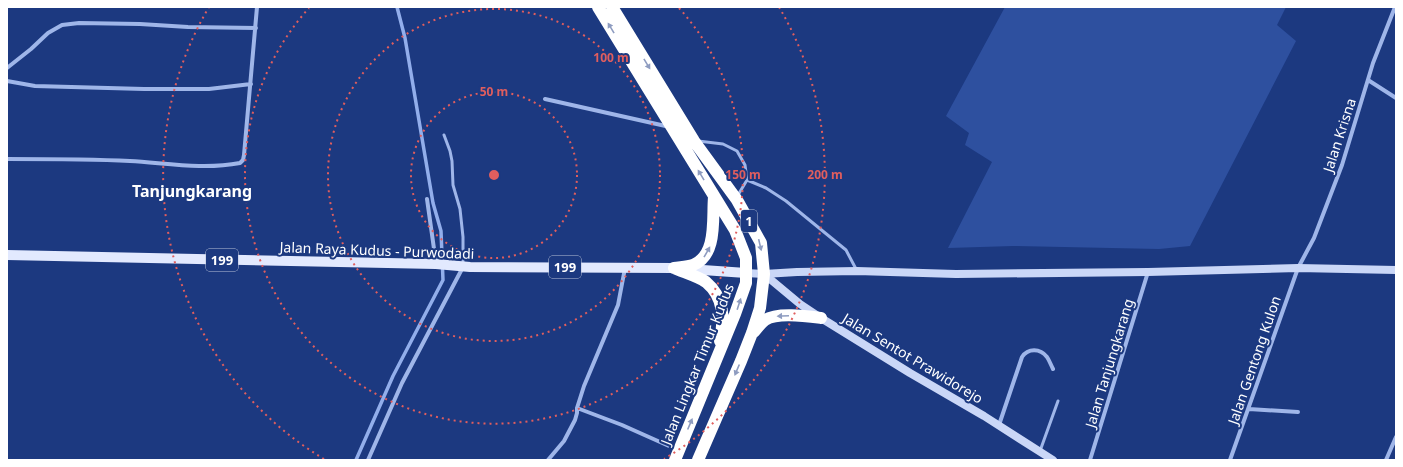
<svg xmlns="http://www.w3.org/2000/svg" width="1403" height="467" viewBox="0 0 1403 467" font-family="'Noto Sans',sans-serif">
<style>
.green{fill:#2e509f}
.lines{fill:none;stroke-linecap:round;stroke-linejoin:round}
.stream{stroke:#92aeeb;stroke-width:3.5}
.lane{stroke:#9fb6e9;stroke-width:3}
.street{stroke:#9fb6e9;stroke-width:4}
.secondary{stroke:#cad7f7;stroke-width:8}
.primary{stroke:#e2e9fe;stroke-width:10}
.highway{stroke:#fff;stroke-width:12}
.oneway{fill:#8e9cc0}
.ring{fill:none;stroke:#e05e5e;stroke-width:2;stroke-dasharray:2 4}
.labels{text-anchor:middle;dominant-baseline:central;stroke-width:4;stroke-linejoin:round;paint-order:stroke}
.shield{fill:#1c3980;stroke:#bbc4d9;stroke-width:1}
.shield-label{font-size:13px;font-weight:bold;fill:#fff}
.street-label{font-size:14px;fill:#fff;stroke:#1c3980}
.quarter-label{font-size:16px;font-weight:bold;fill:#fff;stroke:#1c3980}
.centre{fill:#e05e5e;stroke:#1c3980;stroke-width:2}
.ring-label{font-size:12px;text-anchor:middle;font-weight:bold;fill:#e05e5e;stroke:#1c3980;stroke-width:4;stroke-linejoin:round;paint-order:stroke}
</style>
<rect width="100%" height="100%" fill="#1c3980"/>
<!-- green -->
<path class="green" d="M 1005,7 L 1286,7 L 1277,25 L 1296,41 L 1190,246 L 1159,249 L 1013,246 L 948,248 L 992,162 L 965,145 L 969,133 L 946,116 Z"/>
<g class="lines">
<!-- stream -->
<path class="stream" d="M 356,460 L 393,376 L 443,280 L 441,231 L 433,203 L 405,38 L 397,7"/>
<!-- lane -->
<path class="lane" d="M 444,135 L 450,151 L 452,161 L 453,185 L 460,209 L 463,237 L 463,265
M 698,141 L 723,144 L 737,151 L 745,165 L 747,180 L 738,195
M 747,180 L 766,188 L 786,201 L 846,250 L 856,269
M 1040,451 L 1058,401"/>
<!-- street -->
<path class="street" d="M 7,68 L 31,49 L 48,33 L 62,25 L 79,23 L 140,24 L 188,27 L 256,28
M 1368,80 L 1396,98
M 7,81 L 35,86 L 144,89 L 209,89 L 251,84
M 545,99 L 670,127
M 7,159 C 48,159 89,159 130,161 C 166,163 203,170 240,163 L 243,160 L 244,155 L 257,7
M 427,199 L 436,263
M 577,408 L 622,425 L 678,450
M 1249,409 L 1298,412
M 999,425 L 1022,357 C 1028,348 1040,348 1047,357 C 1049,360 1051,365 1053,369
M 368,460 L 402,383 L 463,267
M 548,460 L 564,441 L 575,420 L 577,413 L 577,408 L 584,386 L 618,305 L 625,268
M 1090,460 L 1148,272
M 1230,460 L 1298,268 L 1314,238 L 1342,165 L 1373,63 L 1395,7
M 1386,460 L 1396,437"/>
<!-- secondary -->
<path class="secondary" d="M 746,273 L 764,274 L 797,272 L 857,271 L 956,274 L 1148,272 L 1298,268 L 1396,270
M 764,274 L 800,304 L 821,318 L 910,373 L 984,416 L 1053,460"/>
<!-- primary -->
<path class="primary" d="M 7,255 L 436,264 L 470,267 L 674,268 L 746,273"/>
<!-- highway -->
<path class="highway" d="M 598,7 L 735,230 L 746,258 L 746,283 L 735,314 L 675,460
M 612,7 L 694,141 L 737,200 L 761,243 L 764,274 L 760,308 L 752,333 L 741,361 L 698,460
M 674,268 C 683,272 699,277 706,282 C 725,298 724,319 720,341
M 674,268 C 680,267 687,267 693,265 C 718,255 712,218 714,197
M 754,332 C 757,328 761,323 765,320 C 777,312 806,316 821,318"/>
</g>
<!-- one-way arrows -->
<defs><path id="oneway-solid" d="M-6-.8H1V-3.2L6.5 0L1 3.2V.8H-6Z"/></defs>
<g class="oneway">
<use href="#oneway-solid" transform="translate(611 28) rotate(-121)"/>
<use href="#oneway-solid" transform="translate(647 64) rotate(59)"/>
<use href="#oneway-solid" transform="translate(701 175) rotate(-121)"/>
<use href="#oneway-solid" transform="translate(760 245) rotate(77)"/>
<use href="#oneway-solid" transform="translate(707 252) rotate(-60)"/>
<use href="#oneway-solid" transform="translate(739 304) rotate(-72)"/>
<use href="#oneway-solid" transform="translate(783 316) rotate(178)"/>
<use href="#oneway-solid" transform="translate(737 370) rotate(113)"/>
<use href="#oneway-solid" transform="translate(690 424) rotate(-67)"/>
</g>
<!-- distance rings -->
<g class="ring">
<circle cx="494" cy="175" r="83"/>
<circle cx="494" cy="175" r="166"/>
<path d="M679 8A249 249 0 1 1 309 8"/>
<path d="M324 459A331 331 0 0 1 209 7M779 7A331 331 0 0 1 664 459"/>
</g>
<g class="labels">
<!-- shield labels -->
<g class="shield">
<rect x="741" y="210" width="16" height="22" rx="3"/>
<rect x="206" y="249" width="32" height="22" rx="3"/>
<rect x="549" y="256" width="32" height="22" rx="3"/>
</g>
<g class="shield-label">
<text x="749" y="221">1</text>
<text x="222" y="260">199</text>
<text x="565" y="267">199</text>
</g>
<!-- street labels -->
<g class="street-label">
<text transform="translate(1339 135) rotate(-72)">Jalan Krisna</text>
<text transform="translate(377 250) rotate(2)">Jalan Raya Kudus - Purwodadi</text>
<text transform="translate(913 358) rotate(31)">Jalan Sentot Prawidorejo</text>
<text transform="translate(1254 360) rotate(-71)">Jalan Gentong Kulon</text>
<text transform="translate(1109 363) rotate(-73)">Jalan Tanjungkarang</text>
<text transform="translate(697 364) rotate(-68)">Jalan Lingkar Timur Kudus</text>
</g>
<!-- quarter labels -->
<g class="quarter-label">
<text x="192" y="191">Tanjungkarang</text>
</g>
</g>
<circle cx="494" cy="175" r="6" class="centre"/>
<g class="ring-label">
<text x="611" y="62">100 m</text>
<text x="494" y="96">50 m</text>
<text x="743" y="179">150 m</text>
<text x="825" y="179">200 m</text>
</g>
<!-- border -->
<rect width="1403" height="467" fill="none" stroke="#ffffff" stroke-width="16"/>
</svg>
